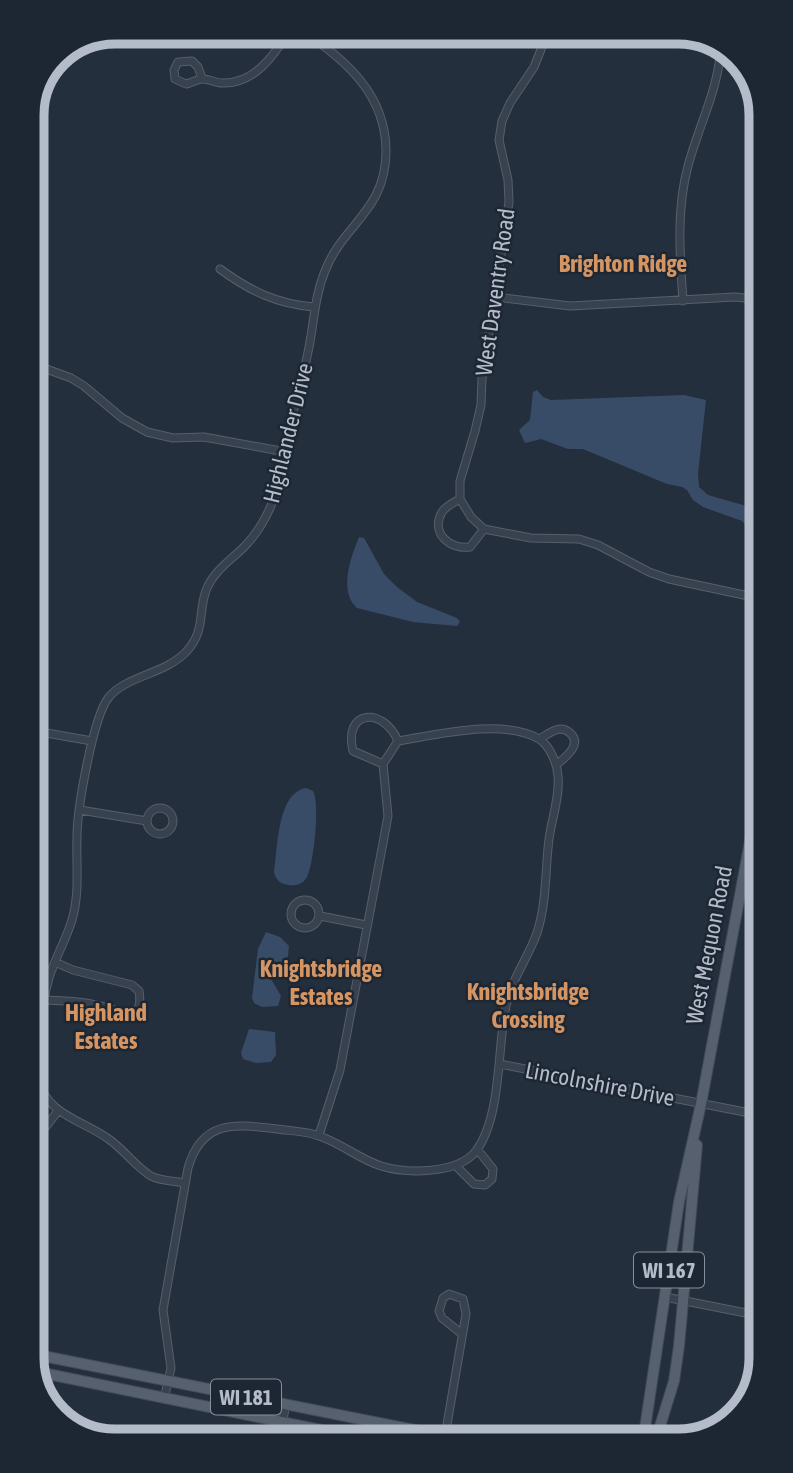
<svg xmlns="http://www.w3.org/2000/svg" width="793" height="1473" viewBox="0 0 793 1473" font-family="'Asap Condensed',sans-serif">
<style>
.water{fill:#394c67}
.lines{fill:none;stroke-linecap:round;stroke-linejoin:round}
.street-casing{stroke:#565f6c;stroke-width:9}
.primary-casing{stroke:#414a57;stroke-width:12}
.street{stroke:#38414e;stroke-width:7}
.primary{stroke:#56606e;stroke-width:10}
.labels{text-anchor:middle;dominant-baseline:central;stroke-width:5;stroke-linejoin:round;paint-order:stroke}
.shield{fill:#1d2633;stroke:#878f9c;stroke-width:2}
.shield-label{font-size:21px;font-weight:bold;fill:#b4bcc9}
.street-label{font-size:23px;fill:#b4bcc9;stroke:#1d2633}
.neighbourhood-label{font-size:24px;font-weight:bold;fill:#d59563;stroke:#1d2633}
.rim{fill:none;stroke:#b4bcc9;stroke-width:9}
</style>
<rect width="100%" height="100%" fill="#242f3e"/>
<!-- water -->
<path class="water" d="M 537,390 L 543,397 L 551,400 L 684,395 L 706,400 L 698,474 L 699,487 L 708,495 L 757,509 L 757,538 L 742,521 L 703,507 L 693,500 L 687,490 L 682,487 L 667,484 L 583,449 L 568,449 L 541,439 L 525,443 L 519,430 L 530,420 L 533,392 Z
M 359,537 L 364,538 L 384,574 L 397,587 L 417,602 L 457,618 L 460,622 L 457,626 L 413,622 L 357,608 C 338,591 351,557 359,537 Z
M 306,788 L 313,791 C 320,803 314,863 307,877 C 303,884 296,886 289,885 C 280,884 276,880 274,872 C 278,848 277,793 306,788 Z
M 266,932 L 280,937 L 289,946 L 288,956 L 271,979 L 281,996 L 278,1006 L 262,1007 L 254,1003 L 252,998 L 258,949 Z
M 249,1029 L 275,1032 L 276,1055 L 271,1062 L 256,1063 L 243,1059 L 241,1053 Z"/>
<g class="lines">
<!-- street casing -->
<g class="street-casing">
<path id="street" d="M 548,32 L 534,67 L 510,103 L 502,121 L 499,140 L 508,180 L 509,202 L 482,378 L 481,405 L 475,431 L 460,481 L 460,499 L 471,517 L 484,529 L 531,538 L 579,539 L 598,545 L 649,572 L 669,579 L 758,598
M 202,78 L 198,67 L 192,61 L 178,62 L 174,70 L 175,79 L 186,84 C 191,83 196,80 201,79 C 208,78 215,83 222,83 C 254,84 274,56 288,32
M 220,269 C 250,291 277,304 314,307
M 496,297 L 570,306 L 735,297 L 756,299
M 683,301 C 680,256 676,210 688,166 C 699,125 719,88 721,46
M 41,367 L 71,378 L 84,386 L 122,418 L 147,432 L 173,438 L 204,437 L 286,452
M 460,499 C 453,503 446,506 442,512 C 430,533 450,550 470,547 L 484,529
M 35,731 L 92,741
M 539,739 C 545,736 552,730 560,729 C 564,729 567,730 570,733 C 583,744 565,758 556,765
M 383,764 L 353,751 C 343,710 383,706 398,741
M147 821a13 13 0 1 1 26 0a13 13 0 1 1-26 0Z
M 80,810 L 147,821
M291 914a14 14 0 1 1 28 0a14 14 0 1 1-28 0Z
M 320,916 L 366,925
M 46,1000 C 62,1001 80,1001 96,1005 C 115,1008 145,1027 139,991 L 132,985 L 73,970 L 57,963
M 500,1064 L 760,1115
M 37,1138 L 58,1111
M 456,1166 L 474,1184 L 485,1185 L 492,1179 L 493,1169 L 477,1149
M 185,1183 C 175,1181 160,1181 151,1176 C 136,1167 124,1150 110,1140 C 83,1120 48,1116 38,1080 C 32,1060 43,999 49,978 C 55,958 66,940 72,920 C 80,893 76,865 77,837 C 77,810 93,716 109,697 C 126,676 165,674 186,652 C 207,629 197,611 207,588 C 215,570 231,560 244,547 C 260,531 271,509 278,487 C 286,464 288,437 293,413 C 298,392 304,373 308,352 C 314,325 314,298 325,271 C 343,224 386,211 386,151 C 386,95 346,60 304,32
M 665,1297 L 761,1316
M 164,1399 L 171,1368 L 163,1310 L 188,1168 C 202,1119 236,1124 277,1129 C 291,1131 306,1131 319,1136 C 341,1143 359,1159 381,1166 C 407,1174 458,1174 476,1151 C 502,1116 497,1048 506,1006 C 511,980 528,958 537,933 C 547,902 545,870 549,839 C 552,818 560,796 558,776 C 557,763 550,746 539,739 C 504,718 436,735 398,741 L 383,764 L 388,816 L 383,843 L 340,1070 L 319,1135
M 282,1423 L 286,1430 L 284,1439
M 445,1436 L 466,1314 L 463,1299 L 449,1294 L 443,1298 L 439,1311 L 442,1318 L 462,1334
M 274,1440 L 275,1428 L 282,1423 L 286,1405"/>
</g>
<!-- primary casing -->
<g class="primary-casing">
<path id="primary" d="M 38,1355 L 455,1438
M 38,1372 L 365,1439
M 639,1436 L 645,1428 L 679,1202 L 701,1104 L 759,793
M 657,1436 L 674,1381 L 679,1346 L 697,1145"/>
</g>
<!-- street -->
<use href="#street" class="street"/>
<!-- primary -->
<use href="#primary" class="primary"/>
</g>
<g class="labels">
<!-- shield labels -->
<g class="shield">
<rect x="634" y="1252.5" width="70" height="35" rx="5"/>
<rect x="211" y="1379.5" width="70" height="35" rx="5"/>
</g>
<g class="shield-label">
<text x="669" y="1270">WI 167</text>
<text x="246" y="1397">WI 181</text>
</g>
<!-- street labels -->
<g class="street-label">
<text transform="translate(495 292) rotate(-82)">West Daventry Road</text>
<text transform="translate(288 433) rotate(-76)">Highlander Drive</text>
<text transform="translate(709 945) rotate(-79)">West Mequon Road</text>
<text transform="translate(600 1084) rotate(11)">Lincolnshire Drive</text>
</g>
<!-- neighbourhood labels -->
<g class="neighbourhood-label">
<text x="623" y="263">Brighton Ridge</text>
<text x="321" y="968">Knightsbridge<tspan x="321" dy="28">Estates</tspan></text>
<text x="528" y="991">Knightsbridge<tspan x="528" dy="28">Crossing</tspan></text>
<text x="106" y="1012">Highland<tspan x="106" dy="28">Estates</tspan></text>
</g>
</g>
<!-- crop -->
<path d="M0 0H793V1473H0ZM115 44H678A71 71 0 0 1 749 115V1358A71 71 0 0 1 678 1429H115A71 71 0 0 1 44 1358V115A71 71 0 0 1 115 44Z" fill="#1d2633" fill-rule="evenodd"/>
<path class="rim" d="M115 44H678A71 71 0 0 1 749 115V1358A71 71 0 0 1 678 1429H115A71 71 0 0 1 44 1358V115A71 71 0 0 1 115 44Z"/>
</svg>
